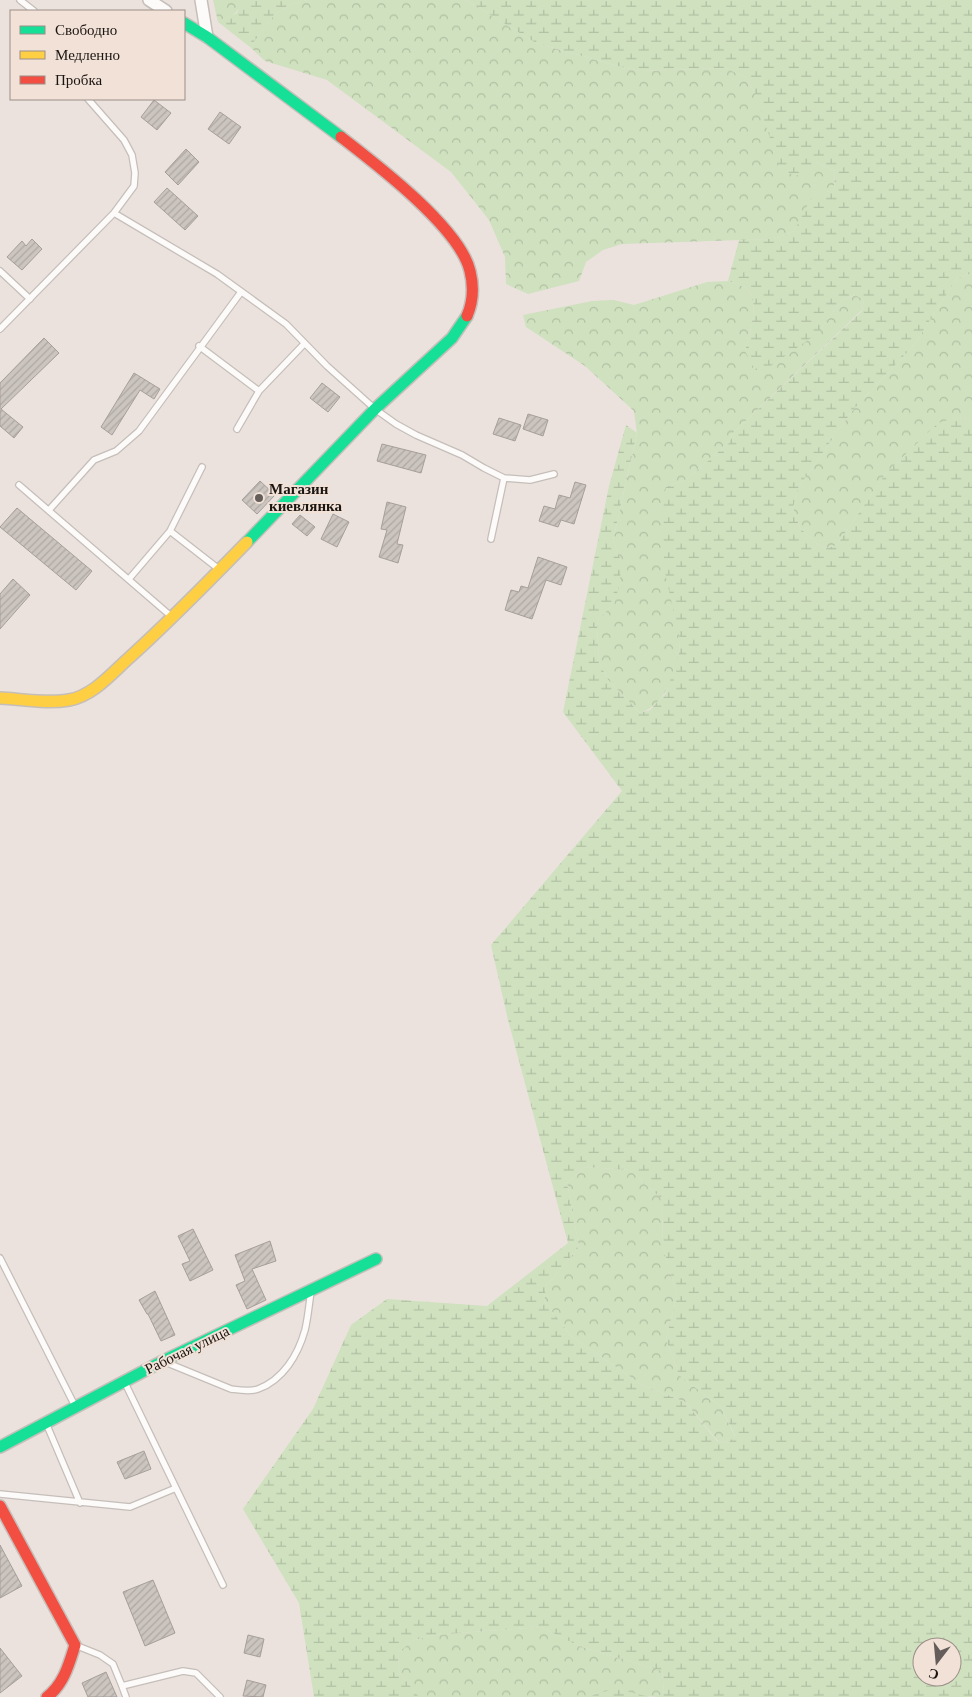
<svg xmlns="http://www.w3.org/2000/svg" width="972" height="1697" viewBox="0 0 972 1697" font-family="'Times New Roman',serif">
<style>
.forest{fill:url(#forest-crowns)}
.wetland{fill:url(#wetland-marsh);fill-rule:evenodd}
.building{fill:url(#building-hatch);stroke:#a59e9a}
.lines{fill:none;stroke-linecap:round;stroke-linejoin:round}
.lane-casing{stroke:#c5beb9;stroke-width:8}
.street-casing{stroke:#c5beb9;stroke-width:14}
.fast-casing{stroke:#c5beb9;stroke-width:14}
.slow-casing{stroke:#c5beb9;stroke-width:14}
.jam-casing{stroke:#c5beb9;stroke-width:14}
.lane{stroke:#fcfbfa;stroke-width:5.5}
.street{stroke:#fcfbfa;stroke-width:11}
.fast{stroke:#16e098;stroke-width:11}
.slow{stroke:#ffcf43;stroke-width:11}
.jam{stroke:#f24e42;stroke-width:11}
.poi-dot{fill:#645d59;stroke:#f1e1d7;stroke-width:2}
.labels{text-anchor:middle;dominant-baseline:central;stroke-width:4;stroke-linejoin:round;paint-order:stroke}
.poi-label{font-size:15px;font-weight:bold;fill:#1b1512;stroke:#f1e1d7;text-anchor:start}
.street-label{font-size:15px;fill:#1b1512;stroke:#f1e1d7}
</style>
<defs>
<pattern id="forest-crowns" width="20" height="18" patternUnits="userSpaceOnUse" patternTransform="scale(1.25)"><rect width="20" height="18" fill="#cfe1bf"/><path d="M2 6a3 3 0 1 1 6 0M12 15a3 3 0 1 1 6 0" fill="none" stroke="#b1c0a3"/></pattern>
<pattern id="wetland-marsh" width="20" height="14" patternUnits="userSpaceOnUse" patternTransform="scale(1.25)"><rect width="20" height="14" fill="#cfe1bf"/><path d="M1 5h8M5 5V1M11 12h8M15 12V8" fill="none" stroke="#b1c0a3"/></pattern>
<pattern id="building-hatch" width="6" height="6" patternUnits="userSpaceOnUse" patternTransform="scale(1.25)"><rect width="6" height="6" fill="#cbc4bf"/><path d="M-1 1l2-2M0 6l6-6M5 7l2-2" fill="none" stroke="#aea8a3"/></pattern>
</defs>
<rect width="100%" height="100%" fill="#ebe2dd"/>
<!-- forest -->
<path class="forest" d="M 213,0 L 242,0 C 239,15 230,16 218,22 Z
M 307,0 L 466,0 L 536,43 L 618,66 L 640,71 L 726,68 L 745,77 L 756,95 L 816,162 L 835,171 L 834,190 L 814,195 L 794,231 L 774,239 L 622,244 L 603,250 L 586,262 L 579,281 L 528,294 L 506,284 L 505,257 L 489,220 L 451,172 L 327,80 L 265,61 L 250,47 L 274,15 L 290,5 Z
M 972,273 L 972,420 L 958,417 L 938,424 L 886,473 L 837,545 L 828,548 L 818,545 L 800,528 L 793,508 L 798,488 L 852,411 L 914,345 L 957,278 Z
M 728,281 C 734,283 742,285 747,289 C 761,301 749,335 745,351 L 818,333 L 842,300 L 856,295 L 864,300 L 862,310 L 733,433 L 729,443 L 687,479 L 666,487 L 680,640 C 679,667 668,704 640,713 L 608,680 L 599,662 L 597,628 L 599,618 L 614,604 L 621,561 L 613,540 L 637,434 L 634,411 L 585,366 L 526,327 L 523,315 L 592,301 L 614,300 L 634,305 L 707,282 Z
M 585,1167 L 630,1170 L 662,1199 L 663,1247 L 677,1296 L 666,1339 L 679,1375 L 721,1407 L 735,1437 L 728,1443 L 718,1441 L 685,1402 L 642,1385 L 571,1336 L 544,1301 L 546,1286 L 579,1247 L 567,1183 Z
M 541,1627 L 579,1646 L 662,1671 L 664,1691 L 659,1697 L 598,1693 L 589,1697 L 419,1697 L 399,1672 L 398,1652 L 414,1640 L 434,1635 Z"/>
<!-- wetland -->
<path class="wetland" d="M 242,0 L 307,0 L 290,5 L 274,15 L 250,47 L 218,22 L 237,13 Z
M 466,0 L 972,0 L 972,273 L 957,278 L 914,345 L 852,411 L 798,488 L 793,508 L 800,528 L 818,545 L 828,548 L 837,545 L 886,473 L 938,423 L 958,417 L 972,420 L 972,1697 L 659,1697 L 664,1691 L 662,1671 L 579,1646 L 541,1627 L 434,1635 L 414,1640 L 398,1652 L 399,1672 L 419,1697 L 314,1697 L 299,1603 L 243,1509 L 313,1409 L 351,1325 L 387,1299 L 487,1306 L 568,1243 L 508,1020 L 491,945 L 622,791 L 563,712 L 609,486 L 626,425 L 637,433 L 613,540 L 621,561 L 620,583 L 614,604 L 599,618 L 597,628 L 599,662 L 608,680 L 640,713 L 650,710 L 666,693 L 679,653 L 680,640 L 664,568 L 662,506 L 666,487 L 687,479 L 729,443 L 733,433 L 862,311 L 864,300 L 855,295 L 842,300 L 818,333 L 765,370 L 755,370 L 745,351 C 749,335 761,301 747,289 C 742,285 734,283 728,281 L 739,240 L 774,239 L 794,231 L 813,195 L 834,190 L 835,171 L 816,162 L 801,176 L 781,172 L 756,95 L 745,77 L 726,68 L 640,71 L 618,66 L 536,43 ZM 585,1167 L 630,1170 L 662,1199 L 663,1247 L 677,1296 L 666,1339 L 679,1375 L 721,1407 L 735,1436 L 728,1443 L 717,1441 L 685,1402 L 642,1385 L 571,1336 L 544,1301 L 546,1286 L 579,1247 L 567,1183 ZM 922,1647 L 952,1647 L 952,1677 L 922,1677 Z
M 617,1689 L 650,1697 L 589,1697 L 598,1693 Z"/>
<!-- building -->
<path class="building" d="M 154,100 L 171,113 L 157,130 L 141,117 Z
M 220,112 L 241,127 L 229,144 L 208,129 Z
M 186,149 L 199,162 L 178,185 L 165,172 Z
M 167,188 L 198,216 L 185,230 L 154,202 Z
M 32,239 L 42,249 L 22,270 L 7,257 L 22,241 L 26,246 Z
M 44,338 L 59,353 L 1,409 L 23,427 L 14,438 L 0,426 L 0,383 Z
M 134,373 L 160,389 L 154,399 L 140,390 L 112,435 L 101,427 Z
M 322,383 L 340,397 L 328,412 L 310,398 Z
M 528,414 L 548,420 L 543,436 L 523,429 Z
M 499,418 L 521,425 L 515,441 L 493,434 Z
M 382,444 L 426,455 L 421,473 L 377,461 Z
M 260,481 L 275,495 L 257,514 L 242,500 Z
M 575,482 L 586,485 L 574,524 L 561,520 L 558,527 L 539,521 L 544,506 L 555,509 L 559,495 L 570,498 Z
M 387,502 L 406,507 L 397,544 L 403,545 L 398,563 L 379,557 L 387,530 L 381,529 Z
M 17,508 L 92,571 L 76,590 L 0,527 Z
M 333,514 L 349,522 L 337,547 L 321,539 Z
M 300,515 L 315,527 L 307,536 L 292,524 Z
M 538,557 L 567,567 L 561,585 L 546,580 L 532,619 L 505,610 L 511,590 L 519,592 L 521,586 L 528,588 Z
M 13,579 L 30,595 L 0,629 L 0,594 Z
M 193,1229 L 213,1270 L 190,1281 L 182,1264 L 190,1261 L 178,1236 Z
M 270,1241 L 276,1261 L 252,1269 L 266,1300 L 247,1309 L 236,1285 L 245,1281 L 235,1255 Z
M 155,1291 L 175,1335 L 161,1341 L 148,1314 L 147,1314 L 139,1300 Z
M 144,1451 L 151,1469 L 125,1479 L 117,1462 Z
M 0,1545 L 22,1586 L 0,1598 Z
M 153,1580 L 175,1633 L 145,1646 L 123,1592 Z
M 248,1635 L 264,1639 L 260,1657 L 244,1653 Z
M 0,1648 L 22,1676 L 0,1693 Z
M 106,1672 L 117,1697 L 88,1697 L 82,1683 Z
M 247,1680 L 266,1685 L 263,1697 L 243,1696 Z"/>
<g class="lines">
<!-- lane casing -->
<g class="lane-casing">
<path id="lane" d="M 20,0 L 34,11
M 114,213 L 217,274 L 286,324 L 327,366 L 375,409 L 396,424 L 416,435 L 462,455 L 484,468 L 504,478 L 491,539
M 0,271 L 30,299
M 0,329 L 114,213 L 134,186 L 135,173 L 132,155 L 124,140 L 88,99
M 199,346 L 259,391
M 237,429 L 259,391 L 304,344
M 504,478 L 530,480 L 554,474
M 19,485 L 172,617
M 49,510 L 94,460 L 116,451 L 139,431 L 241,292
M 170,531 L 220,570
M 129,579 L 170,531 L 202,467
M 0,1258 L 75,1406
M 165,1362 L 231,1389 C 239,1390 250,1392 258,1389 C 283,1380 298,1355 305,1330 C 308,1318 309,1304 311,1292
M 125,1383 L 223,1585
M 46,1423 L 80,1503
M 0,1494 L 130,1507 L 176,1488
M 75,1645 L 100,1655 L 113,1664 L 122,1686 L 183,1671 L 196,1673 L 220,1697
M 122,1686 L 126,1697"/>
</g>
<!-- street casing -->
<g class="street-casing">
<path id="street" d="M 149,0 L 166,11
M 201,0 L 207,37"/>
</g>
<!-- fast casing -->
<g class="fast-casing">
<path id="fast" d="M 184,23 L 207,37 L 341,137
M 247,542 L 375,409 L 452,338 L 467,316
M 0,1447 L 163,1361 L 376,1259"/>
</g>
<!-- slow casing -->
<g class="slow-casing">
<path id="slow" d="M 0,698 C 22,699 47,704 69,700 C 93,696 112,673 130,657 C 171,620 209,581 247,542"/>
</g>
<!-- jam casing -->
<g class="jam-casing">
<path id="jam" d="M 341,137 C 376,164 460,228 470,271 C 474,287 473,302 467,316
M 0,1506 L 75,1645 C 69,1664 64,1684 47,1697"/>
</g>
<!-- lane -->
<use href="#lane" class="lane"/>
<!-- street -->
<use href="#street" class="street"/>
<!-- fast -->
<use href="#fast" class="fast"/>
<!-- slow -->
<use href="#slow" class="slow"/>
<!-- jam -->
<use href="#jam" class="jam"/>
</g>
<!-- markers -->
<circle class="poi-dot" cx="259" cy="498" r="5"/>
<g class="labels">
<!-- poi labels -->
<g class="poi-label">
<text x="269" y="489">Магазин<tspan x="269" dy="17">киевлянка</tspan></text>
</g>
<!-- street labels -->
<g class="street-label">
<text transform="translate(187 1350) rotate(-26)">Рабочая улица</text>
</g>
</g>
<!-- legend -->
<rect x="10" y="10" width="175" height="90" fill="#f1e1d7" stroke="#9b8f88"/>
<rect x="20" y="26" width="25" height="8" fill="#16e098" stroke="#9b8f88"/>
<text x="55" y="35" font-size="15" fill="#1b1512">Свободно</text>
<rect x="20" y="51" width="25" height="8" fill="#ffcf43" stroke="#9b8f88"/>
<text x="55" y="60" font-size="15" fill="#1b1512">Медленно</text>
<rect x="20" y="76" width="25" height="8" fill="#f24e42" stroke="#9b8f88"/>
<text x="55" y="85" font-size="15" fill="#1b1512">Пробка</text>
<!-- north arrow -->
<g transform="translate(937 1662) rotate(196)"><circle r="24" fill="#f1e1d7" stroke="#9b8f88"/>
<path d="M0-4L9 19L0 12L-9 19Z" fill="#645d59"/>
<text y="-8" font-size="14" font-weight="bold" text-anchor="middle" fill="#1b1512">С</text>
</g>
</svg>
